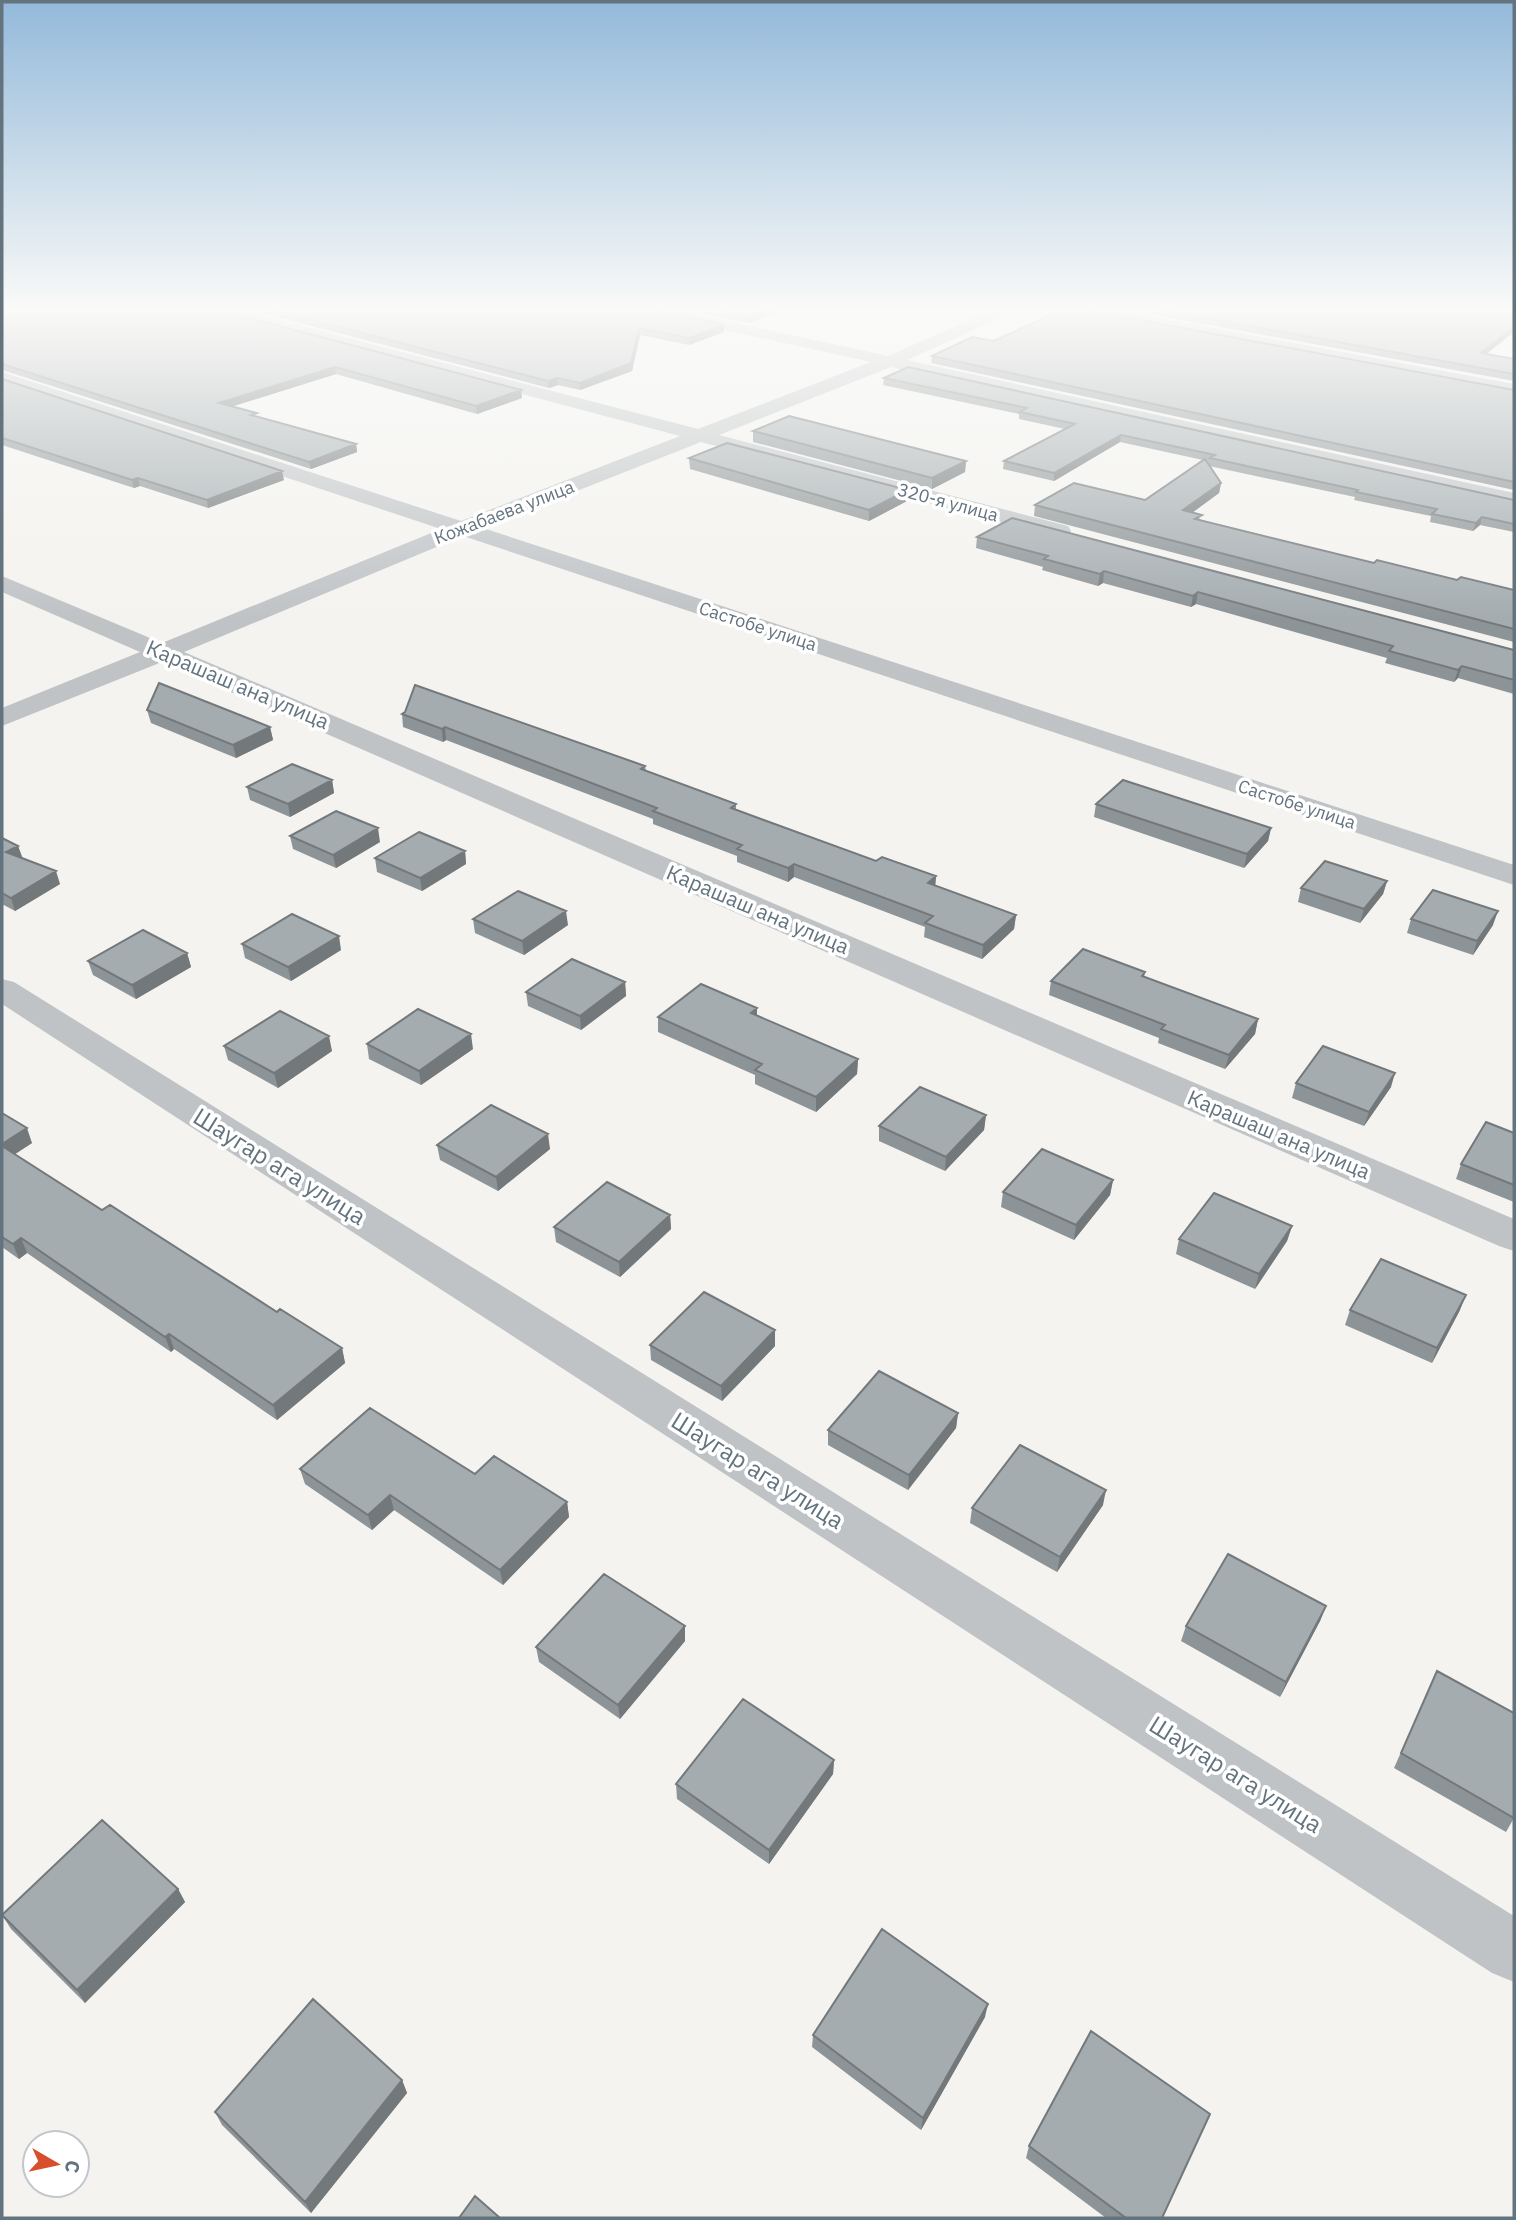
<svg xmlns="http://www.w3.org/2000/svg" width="1516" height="2220" viewBox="0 0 1516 2220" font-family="'IBM Plex Sans',sans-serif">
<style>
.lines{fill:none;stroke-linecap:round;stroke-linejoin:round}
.minor{fill:#bfc3c6;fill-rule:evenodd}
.wall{fill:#8d9497}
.shaded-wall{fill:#73787b}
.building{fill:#a4acb0;stroke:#73787b;stroke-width:2}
.labels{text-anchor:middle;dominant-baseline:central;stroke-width:7;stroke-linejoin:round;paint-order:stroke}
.far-street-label{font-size:18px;fill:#64747f;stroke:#fff}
.street-label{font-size:21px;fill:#64747f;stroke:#fff}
.near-street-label{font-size:24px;fill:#64747f;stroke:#fff}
</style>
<rect width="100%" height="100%" fill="#f4f3f0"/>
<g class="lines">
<!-- minor -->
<path class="minor" d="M 212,309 L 237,309 L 698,429 L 871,362 L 653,314 L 645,309 L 673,309 L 888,356 L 995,309 L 1016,309 L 1014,312 L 907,360 L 1514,493 L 1514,505 L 891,367 L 719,435 L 1068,526 L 1071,531 L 1068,536 L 1052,536 L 701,442 L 483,528 L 1514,865 L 1514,885 L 463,536 L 184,652 L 1514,1219 L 1514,1251 L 1499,1246 L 162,662 L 2,726 L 2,708 L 140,652 L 2,592 L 2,576 L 162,643 L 441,529 L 2,383 L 2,372 L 461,521 L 680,436 L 214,312 Z
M 1079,309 L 1111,309 L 1514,384 L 1514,395 L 1087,314 Z
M 2,979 L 14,982 L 1514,1916 L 1514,1982 L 1492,1973 L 2,1004 Z"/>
</g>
<!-- wall -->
<path class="wall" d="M 2,309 L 521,390 L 522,398 L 477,414 L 336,374 L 233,406 L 258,417 L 356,444 L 357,452 L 311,469 L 2,370 Z
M 246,309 L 650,309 L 724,325 L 724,332 L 689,345 L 640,335 L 632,371 L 580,390 L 558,385 L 549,388 Z
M 683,309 L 786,309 L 749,323 Z
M 1123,309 L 1514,309 L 1486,354 L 1514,359 L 1514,381 Z
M 1087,310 L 1514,390 L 1514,490 L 931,363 L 932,356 L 994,341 Z
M 884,378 L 1514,500 L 1514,532 L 1480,525 L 1473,531 L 1430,522 L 1431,516 L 1354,500 L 1355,497 L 1209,466 L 1221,483 L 1219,493 L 1193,512 L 1201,520 L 1374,563 L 1457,580 L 1514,590 L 1514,642 L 1034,516 L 1035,505 L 1145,500 L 1203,460 L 1120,442 L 1054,481 L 1003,469 L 1004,461 L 1065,429 L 1019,419 L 1019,414 L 883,385 Z
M 2,379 L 284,480 L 208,508 L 140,486 L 134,488 L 2,445 Z
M 753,431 L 966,461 L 965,472 L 932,489 L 753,442 Z
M 689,458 L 908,490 L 907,501 L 869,521 L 690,469 Z
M 977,537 L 1514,650 L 1514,694 L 1458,678 L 1454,682 L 1385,663 L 1387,658 L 1196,604 L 1191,607 L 1103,583 L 1098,586 L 1042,570 L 1043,567 L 976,548 Z
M 147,710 L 270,727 L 273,740 L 236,758 L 151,723 Z
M 402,714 L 645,766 L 646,771 L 736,804 L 736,809 L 876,861 L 936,876 L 935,885 L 1016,915 L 1014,929 L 982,959 L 924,937 L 925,927 L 794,877 L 788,882 L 737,862 L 737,856 L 653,824 L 653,819 L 446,740 L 443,742 L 403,727 Z
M 332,780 L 334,793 L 290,817 L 250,800 L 247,787 Z
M 1096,804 L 1271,828 L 1268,841 L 1244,868 L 1094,817 Z
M 290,836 L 380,842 L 336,868 L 293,849 Z
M 2,838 L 18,846 L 22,858 L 60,884 L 15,911 L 2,904 Z
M 465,851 L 466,864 L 422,891 L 377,872 L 375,858 Z
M 1387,881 L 1383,894 L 1360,923 L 1298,902 L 1301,888 Z
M 473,919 L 568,925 L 524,955 L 475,933 Z
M 1411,919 L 1493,925 L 1473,955 L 1407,933 Z
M 242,944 L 341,950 L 291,981 L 245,958 Z
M 187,953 L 191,967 L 136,999 L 93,975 L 88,961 Z
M 1145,972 L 1144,977 L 1258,1019 L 1255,1034 L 1225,1069 L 1158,1043 L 1159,1038 L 1049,995 L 1051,981 Z
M 625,982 L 626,996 L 581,1030 L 528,1006 L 526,992 Z
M 757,1016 L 858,1059 L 857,1074 L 816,1112 L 755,1084 L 755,1075 L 658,1032 L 658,1017 Z
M 367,1044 L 473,1049 L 421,1085 L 369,1059 Z
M 224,1046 L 332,1051 L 278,1088 L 228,1060 Z
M 1296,1083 L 1391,1087 L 1364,1126 L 1292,1098 Z
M 2,1113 L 32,1143 L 15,1154 L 102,1210 L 277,1312 L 342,1348 L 345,1363 L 277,1420 L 174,1349 L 171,1352 L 27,1253 L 19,1259 L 2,1247 Z
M 986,1115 L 984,1130 L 945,1171 L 879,1141 L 879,1126 Z
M 1514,1133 L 1514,1202 L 1456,1179 L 1461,1164 Z
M 437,1145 L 550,1149 L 498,1191 L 440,1160 Z
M 1113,1180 L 1110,1195 L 1074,1240 L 1001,1207 L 1003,1192 Z
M 670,1215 L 671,1229 L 620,1277 L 556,1242 L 554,1227 Z
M 1292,1226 L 1287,1241 L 1255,1289 L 1176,1254 L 1179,1239 Z
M 1350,1310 L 1460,1310 L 1432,1363 L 1345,1325 Z
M 775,1330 L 775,1346 L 722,1401 L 651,1360 L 650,1345 Z
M 958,1413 L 956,1428 L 908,1490 L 828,1445 L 828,1430 Z
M 300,1469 L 475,1474 L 567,1502 L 569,1517 L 503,1585 L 394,1510 L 372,1530 L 305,1484 Z
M 1103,1505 L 1057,1572 L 970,1523 L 972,1508 Z
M 1326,1606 L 1320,1621 L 1280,1697 L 1181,1641 L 1186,1626 Z
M 685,1641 L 620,1719 L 539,1662 L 536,1647 Z
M 1437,1671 L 1514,1818 L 1506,1832 L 1394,1768 Z
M 834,1760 L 833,1774 L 769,1864 L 677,1799 L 676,1784 Z
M 178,1889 L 185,1902 L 85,2003 L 11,1929 L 2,1915 Z
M 985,2017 L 921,2130 L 812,2047 L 813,2035 Z
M 402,2080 L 407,2093 L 311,2213 L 222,2125 L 215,2112 Z
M 1029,2146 L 1162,2218 L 1106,2218 L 1026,2158 Z"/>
<!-- shaded-wall -->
<path class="shaded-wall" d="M 768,309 L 786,309 L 749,323 L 749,316 Z
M 724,325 L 724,332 L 689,345 L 689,338 Z
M 1514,327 L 1514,332 L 1479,360 L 1481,353 Z
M 639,328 L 640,335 L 632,371 L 580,390 L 580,383 Z
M 335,367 L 336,374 L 221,410 L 219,403 Z
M 557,378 L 558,385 L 549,388 L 548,381 Z
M 521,390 L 522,398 L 477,414 L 476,406 Z
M 1121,435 L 1120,442 L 1054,481 L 1054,473 Z
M 356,444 L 357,452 L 311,469 L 309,462 Z
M 966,461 L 965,472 L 932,489 L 932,478 Z
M 282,471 L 284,480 L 208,508 L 207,500 Z
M 138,478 L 140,486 L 134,488 L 132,480 Z
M 1221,483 L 1219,493 L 1181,521 L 1183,510 Z
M 908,490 L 907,501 L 869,521 L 869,510 Z
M 1482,517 L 1480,525 L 1473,531 L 1476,523 Z
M 1104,571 L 1103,583 L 1098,586 L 1100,574 Z
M 1198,592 L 1196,604 L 1191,607 L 1193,596 Z
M 1462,666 L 1458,678 L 1454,682 L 1458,670 Z
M 270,727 L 273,740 L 236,758 L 233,745 Z
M 445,727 L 446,740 L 443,742 L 442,729 Z
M 332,780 L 334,793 L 290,817 L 288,804 Z
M 378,828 L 380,842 L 336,868 L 333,855 Z
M 1271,828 L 1268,841 L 1244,868 L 1247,854 Z
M 18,846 L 23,859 L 6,852 Z
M 465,851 L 466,864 L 422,891 L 420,878 Z
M 794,864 L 794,877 L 788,882 L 788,868 Z
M 56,871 L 60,884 L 15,911 L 11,898 Z
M 936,876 L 935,890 L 928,883 Z
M 1387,881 L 1383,894 L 1360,923 L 1364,909 Z
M 566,911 L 568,925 L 524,955 L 522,941 Z
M 1498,911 L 1493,925 L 1473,955 L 1477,941 Z
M 1016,915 L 1014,929 L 982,959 L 983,945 Z
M 339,936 L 341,950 L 291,981 L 288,967 Z
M 187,953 L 191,967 L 136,999 L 132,985 Z
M 625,982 L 626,996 L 581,1030 L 580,1016 Z
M 757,1008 L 757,1022 L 751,1013 Z
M 1258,1019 L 1255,1034 L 1225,1069 L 1229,1055 Z
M 471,1034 L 473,1049 L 421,1085 L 419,1071 Z
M 329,1036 L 332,1051 L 278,1088 L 274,1073 Z
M 858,1059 L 857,1074 L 816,1112 L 816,1097 Z
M 1395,1073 L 1391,1087 L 1364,1126 L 1369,1112 Z
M 986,1115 L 984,1130 L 945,1171 L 946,1157 Z
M 27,1128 L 32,1143 L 6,1160 L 2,1150 L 2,1144 Z
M 548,1134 L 550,1149 L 498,1191 L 496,1177 Z
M 1113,1180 L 1110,1195 L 1074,1240 L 1076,1225 Z
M 670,1215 L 671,1229 L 620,1277 L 619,1262 Z
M 1292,1226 L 1287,1241 L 1255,1289 L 1259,1274 Z
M 21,1238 L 27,1253 L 19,1259 L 13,1244 Z
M 1466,1295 L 1460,1310 L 1432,1363 L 1437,1348 Z
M 775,1330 L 775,1346 L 722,1401 L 721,1386 Z
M 169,1334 L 174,1349 L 171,1352 L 165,1337 Z
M 342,1348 L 345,1363 L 277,1420 L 273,1405 Z
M 958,1413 L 956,1428 L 908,1490 L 909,1475 Z
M 1106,1490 L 1103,1505 L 1057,1572 L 1060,1557 Z
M 390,1495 L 394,1510 L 372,1530 L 368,1515 Z
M 567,1502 L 569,1517 L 503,1585 L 500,1570 Z
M 1326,1606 L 1320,1621 L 1280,1697 L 1286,1682 Z
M 685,1626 L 685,1641 L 620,1719 L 618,1705 Z
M 834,1760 L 833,1774 L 769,1864 L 769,1850 Z
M 178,1889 L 185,1902 L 85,2003 L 77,1990 Z
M 988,2004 L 985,2017 L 921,2130 L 923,2118 Z
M 402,2080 L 407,2093 L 311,2213 L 305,2202 Z"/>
<!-- building -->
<path class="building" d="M 2,309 L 215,309 L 521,390 L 476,406 L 335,367 L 219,403 L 257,413 L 251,415 L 356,444 L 309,462 L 2,364 Z
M 270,309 L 650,309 L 724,325 L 689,338 L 639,328 L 631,363 L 580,383 L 557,378 L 548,381 Z
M 714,309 L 768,309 L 749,316 Z
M 1063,309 L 1085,309 L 1087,310 L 1514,390 L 1514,482 L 932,356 L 972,337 L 994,341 Z
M 1157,309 L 1514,309 L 1514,327 L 1481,353 L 1514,359 L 1514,374 Z
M 908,367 L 1514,500 L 1514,524 L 1482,517 L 1476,523 L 1432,514 L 1437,509 L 1356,492 L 1358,490 L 1210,458 L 1215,455 L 1121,435 L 1054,473 L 1004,461 L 1075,424 L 1020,412 L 1027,408 L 884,378 Z
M 2,379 L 282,471 L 207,500 L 138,478 L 132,480 L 2,438 Z
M 789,416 L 966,461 L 932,478 L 753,431 Z
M 727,443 L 908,490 L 869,510 L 689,458 Z
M 1205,459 L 1221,483 L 1183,510 L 1202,515 L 1195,519 L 1374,563 L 1377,560 L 1457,580 L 1461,577 L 1514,590 L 1514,629 L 1035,505 L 1074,483 L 1145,500 Z
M 1012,518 L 1514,650 L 1514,680 L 1462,666 L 1458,670 L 1389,651 L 1393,646 L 1198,592 L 1193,596 L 1104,571 L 1100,574 L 1044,559 L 1048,556 L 977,537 Z
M 159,683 L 270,727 L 233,745 L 147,710 Z
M 415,685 L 645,766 L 641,769 L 736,804 L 731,808 L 876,861 L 882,857 L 936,876 L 928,883 L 1016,915 L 983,945 L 925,923 L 933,916 L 794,864 L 788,868 L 737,849 L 742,845 L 653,811 L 657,808 L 445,727 L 442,729 L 402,714 L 405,712 Z
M 292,764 L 332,780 L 288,804 L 247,787 Z
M 1123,780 L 1271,828 L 1247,854 L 1096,804 Z
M 336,811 L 378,828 L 333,855 L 290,836 Z
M 419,832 L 465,851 L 420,878 L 375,858 Z
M 2,838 L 18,846 L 6,852 L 56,871 L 11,898 L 2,893 Z
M 1325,861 L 1387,881 L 1364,909 L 1301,888 Z
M 1433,890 L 1498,911 L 1477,941 L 1411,919 Z
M 518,891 L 566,911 L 522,941 L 473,919 Z
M 292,914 L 339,936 L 288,967 L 242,944 Z
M 143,930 L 187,953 L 132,985 L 88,961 Z
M 1083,949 L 1145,972 L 1142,976 L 1258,1019 L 1229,1055 L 1161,1029 L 1165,1025 L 1051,981 Z
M 572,959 L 625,982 L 580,1016 L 526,992 Z
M 701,984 L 757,1008 L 751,1013 L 858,1059 L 816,1097 L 755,1070 L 762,1064 L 658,1017 Z
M 418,1009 L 471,1034 L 419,1071 L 367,1044 Z
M 280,1011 L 329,1036 L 274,1073 L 224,1046 Z
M 1323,1046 L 1395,1073 L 1369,1112 L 1296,1083 Z
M 920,1087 L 986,1115 L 946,1157 L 879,1126 Z
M 491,1105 L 548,1134 L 496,1177 L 437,1145 Z
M 2,1113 L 27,1128 L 2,1144 Z
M 1486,1122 L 1514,1133 L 1514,1185 L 1461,1164 Z
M 2,1146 L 102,1210 L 110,1205 L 277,1312 L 280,1309 L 342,1348 L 273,1405 L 169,1334 L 165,1337 L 21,1238 L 13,1244 L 2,1237 Z
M 1042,1149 L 1113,1180 L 1076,1225 L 1003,1192 Z
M 607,1182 L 670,1215 L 619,1262 L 554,1227 Z
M 1214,1193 L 1292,1226 L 1259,1274 L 1179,1239 Z
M 1381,1259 L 1466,1295 L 1437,1348 L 1350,1310 Z
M 704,1292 L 775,1330 L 721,1386 L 650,1345 Z
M 879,1371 L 958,1413 L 909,1475 L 828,1430 Z
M 370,1408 L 475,1474 L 494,1456 L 567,1502 L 500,1570 L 390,1495 L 368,1515 L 300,1469 Z
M 1020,1445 L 1106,1490 L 1060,1557 L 972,1508 Z
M 1228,1554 L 1326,1606 L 1286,1682 L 1186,1626 Z
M 604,1574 L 685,1626 L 618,1705 L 536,1647 Z
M 1437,1671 L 1514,1713 L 1514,1818 L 1401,1753 Z
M 743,1699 L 834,1760 L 769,1850 L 676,1784 Z
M 102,1820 L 178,1889 L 77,1990 L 2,1915 Z
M 882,1929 L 988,2004 L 923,2118 L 813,2035 Z
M 313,1999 L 402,2080 L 305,2202 L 215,2112 Z
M 1091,2031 L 1210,2114 L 1162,2218 L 1126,2218 L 1029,2146 Z
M 475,2196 L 500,2218 L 459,2218 Z"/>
<!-- sky -->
<linearGradient id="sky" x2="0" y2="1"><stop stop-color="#93b9da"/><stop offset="0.5" stop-color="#fafaf8"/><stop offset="1" stop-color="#fafaf8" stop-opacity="0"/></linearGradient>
<rect width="1516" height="619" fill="url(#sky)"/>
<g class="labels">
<!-- far-street labels -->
<g class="far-street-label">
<text transform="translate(948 502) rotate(15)">320-я улица</text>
<text transform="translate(504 512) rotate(-21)">Кожабаева улица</text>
<text transform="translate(758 626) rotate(18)">Састобе улица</text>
<text transform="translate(1297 804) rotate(18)">Састобе улица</text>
</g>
<!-- street labels -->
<g class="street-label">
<text transform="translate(238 684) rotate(23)">Карашаш ана улица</text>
<text transform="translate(758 909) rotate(23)">Карашаш ана улица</text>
<text transform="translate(1279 1134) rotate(23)">Карашаш ана улица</text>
</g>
<!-- near-street labels -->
<g class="near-street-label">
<text transform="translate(280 1166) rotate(32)">Шаугар ага улица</text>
<text transform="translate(758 1470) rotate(32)">Шаугар ага улица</text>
<text transform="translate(1236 1774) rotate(32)">Шаугар ага улица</text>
</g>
</g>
<!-- border -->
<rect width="1516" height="2220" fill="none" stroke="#64747f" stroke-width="7"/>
<!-- north arrow -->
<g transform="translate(56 2164) rotate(99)"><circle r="33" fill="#ffffff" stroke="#c1c7cc" stroke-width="2"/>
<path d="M0-5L12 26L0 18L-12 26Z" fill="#d84f2b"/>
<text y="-10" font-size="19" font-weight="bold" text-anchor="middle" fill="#64747f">С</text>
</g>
</svg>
